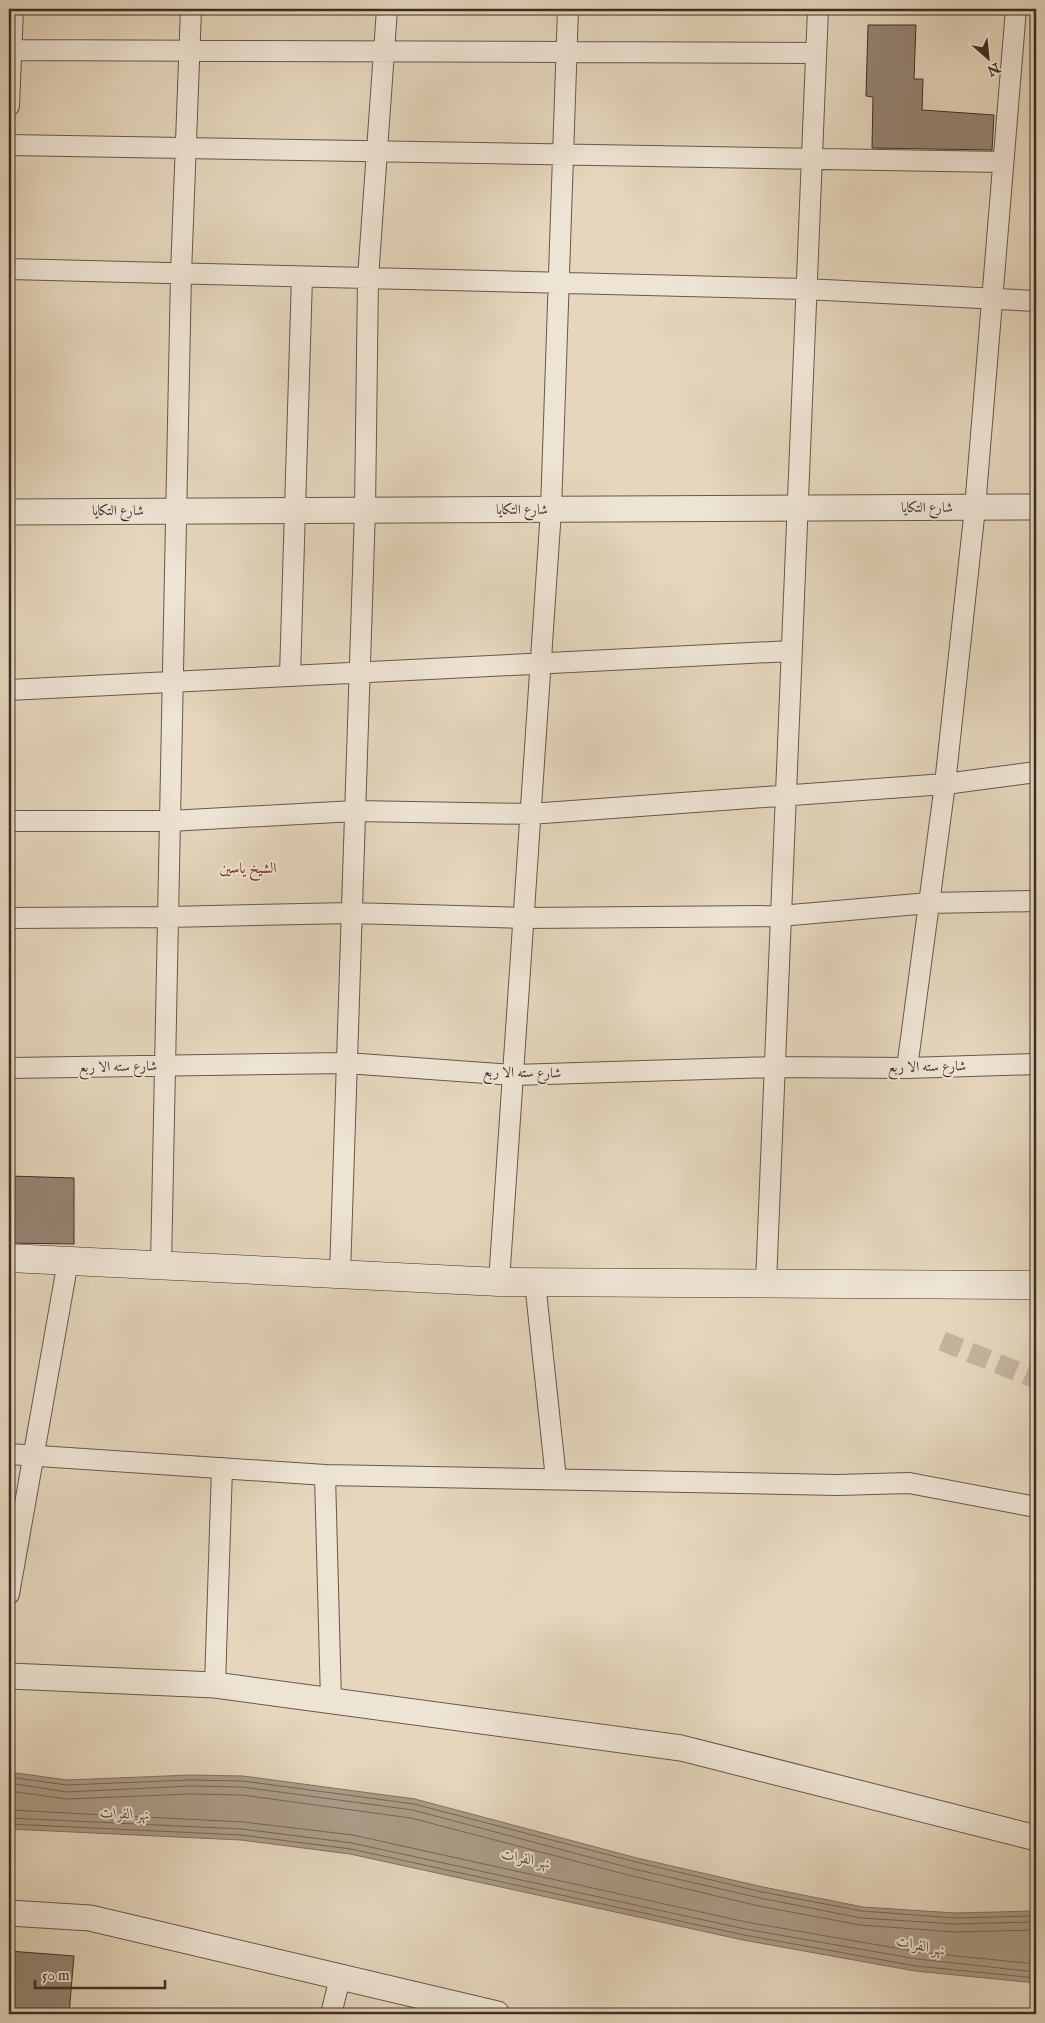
<svg xmlns="http://www.w3.org/2000/svg" width="1045" height="2023" viewBox="0 0 1045 2023" font-family="'IM FELL English',Amiri,serif">
<style>
.water{fill:#ac9d89;stroke:#807161}
.lines{fill:none;stroke-linecap:round;stroke-linejoin:round}
.shore{stroke:#756657;stroke-width:1}
.building{fill:#958574;stroke:#3e2e25}
.minor-tunnel{stroke:#c4b49f;stroke-width:20;stroke-dasharray:20 10;stroke-linecap:butt}
.minor-casing{stroke:#68584b;stroke-width:22}
.tertiary-casing{stroke:#68584b;stroke-width:27}
.secondary-casing{stroke:#3e2e25;stroke-width:29}
.minor{stroke:#eee4d4;stroke-width:20}
.tertiary{stroke:#eee4d4;stroke-width:25}
.secondary{stroke:#eee4d4;stroke-width:28}
.labels{text-anchor:middle;dominant-baseline:central;stroke-width:4;stroke-linejoin:round;paint-order:stroke}
.street-label{font-size:14px;fill:#3e2e25;stroke:#eee4d4}
.neighbourhood-label{font-size:15px;fill:#7a1f14;stroke:#eee4d4}
.water-label{font-size:15px;font-style:italic;fill:#5a4a3e;stroke:#eee4d4}
</style>
<rect width="100%" height="100%" fill="#e5d6bd"/>
<filter id="stains"><feTurbulence type="fractalNoise" baseFrequency=".004" numOctaves="4"/><feColorMatrix values="0 0 0 0 .2 0 0 0 0 .09 0 0 0 0 .02 0 0 0 .5 -.17"/></filter>
<radialGradient id="worn" r=".72"><stop offset=".6" stop-color="#630" stop-opacity="0"/><stop offset="1" stop-color="#630" stop-opacity=".3"/></radialGradient>
<!-- water -->
<path class="water" d="M 9,1772 L 67,1780 L 190,1775 L 243,1776 L 415,1799 L 637,1858 L 763,1887 L 863,1907 L 955,1913 L 1036,1911 L 1036,1983 L 915,1971 L 743,1940 L 350,1854 L 241,1840 L 9,1829 Z"/>
<g class="lines">
<!-- shore -->
<path class="shore" d="M 9,1777 L 67,1785 L 190,1780 L 243,1781 L 414,1804 L 636,1862 L 762,1892 L 862,1911 L 955,1918 L 1036,1916
M 9,1783 L 67,1792 L 190,1786 L 242,1787 L 413,1810 L 634,1869 L 760,1898 L 861,1918 L 955,1924 L 1036,1922
M 9,1791 L 67,1799 L 190,1794 L 242,1795 L 411,1818 L 632,1876 L 759,1906 L 860,1925 L 955,1932 L 1036,1930
M 9,1810 L 243,1822 L 353,1835 L 746,1922 L 918,1952 L 1036,1964
M 9,1818 L 242,1829 L 352,1843 L 745,1929 L 917,1959 L 1036,1972
M 9,1824 L 241,1835 L 351,1849 L 744,1935 L 916,1966 L 1036,1978"/>
</g>
<!-- building -->
<path class="building" d="M 868,25 L 916,25 L 914,79 L 923,79 L 922,110 L 994,115 L 992,150 L 872,148 L 873,97 L 866,96 Z
M 9,1176 L 74,1178 L 74,1244 L 9,1243 Z
M 9,1951 L 74,1956 L 69,2014 L 9,2014 Z"/>
<g class="lines">
<!-- minor-tunnel -->
<path class="minor-tunnel" d="M 942,1341 L 1036,1379"/>
<!-- minor casing -->
<g class="minor-casing">
<path id="minor" d="M 9,50 L 816,53
M 9,106 L 13,9
M 9,145 L 1003,162
M 9,269 L 806,289 L 1036,301
M 290,675 L 302,277
M 9,690 L 791,651
M 9,821 L 170,821 L 355,811 L 530,814 L 945,784 L 1036,772
M 9,918 L 168,917 L 351,913 L 524,918 L 780,916 L 929,903 L 1036,901
M 9,1068 L 346,1063 L 513,1075 L 774,1067 L 907,1068 L 1036,1064
M 907,1068 L 945,784 L 975,508 L 1016,9
M 161,1266 L 181,274 L 191,9
M 340,1274 L 365,510 L 368,278 L 387,9
M 499,1282 L 551,510 L 568,9
M 535,1282 L 556,1479
M 766,1283 L 818,9
M 9,1454 L 325,1475 L 837,1485 L 909,1483 L 1036,1507
M 325,1475 L 331,1701
M 9,1594 L 68,1261
M 215,1685 L 222,1468
M 331,2014 L 340,1978"/>
</g>
<!-- tertiary casing -->
<g class="tertiary-casing">
<path id="tertiary" d="M 9,512 L 1036,507
M 9,1676 L 215,1685 L 681,1748 L 1036,1838
M 9,1913 L 90,1918 L 497,2014"/>
</g>
<!-- secondary casing -->
<g class="secondary-casing">
<path id="secondary" d="M 9,1258 L 499,1282 L 1036,1285"/>
</g>
<!-- minor -->
<use href="#minor" class="minor"/>
<!-- tertiary -->
<use href="#tertiary" class="tertiary"/>
<!-- secondary -->
<use href="#secondary" class="secondary"/>
</g>
<g class="labels">
<!-- street labels -->
<g class="street-label">
<text x="927" y="508">شارع التكايا</text>
<text x="522" y="510">شارع التكايا</text>
<text x="118" y="511">شارع التكايا</text>
<text transform="translate(118 1067) rotate(-1)">شارع سته الا ربع</text>
<text transform="translate(927 1067) rotate(-1)">شارع سته الا ربع</text>
<text transform="translate(522 1073) rotate(1)">شارع سته الا ربع</text>
</g>
<!-- neighbourhood labels -->
<g class="neighbourhood-label">
<text x="248" y="868">الشيخ ياسين</text>
</g>
<!-- water labels -->
<g class="water-label">
<text transform="translate(125 1814) rotate(3)">نهر الفرات</text>
<text transform="translate(526 1859) rotate(12)">نهر الفرات</text>
<text transform="translate(921 1946) rotate(12)">نهر الفرات</text>
</g>
</g>
<!-- margin -->
<rect width="1045" height="2023" fill="none" stroke="#e5d6bd" stroke-width="30"/>
<rect x="10" y="10" width="1025" height="2003" fill="none" stroke="#3e2e25" stroke-width="2.5"/>
<rect x="15" y="15" width="1015" height="1993" fill="none" stroke="#3e2e25"/>
<!-- north arrow -->
<g transform="translate(988 58) rotate(153)" stroke="#eee4d4" stroke-width="4" paint-order="stroke">
<path d="M0-4L9 19L0 12L-9 19Z" fill="#3e2e25"/>
<text y="-8" font-size="14" font-weight="bold" text-anchor="middle" fill="#3e2e25">N</text>
</g>
<!-- scale -->
<path d="M35 1980v8h130v-8" fill="none" stroke="#3e2e25" stroke-width="2.5"/>
<text x="42" y="1980" font-size="15" fill="#3e2e25" stroke="#eee4d4" stroke-width="4" paint-order="stroke">50 m</text>
<rect width="100%" height="100%" filter="url(#stains)"/>
<rect width="100%" height="100%" fill="url(#worn)"/>
</svg>
